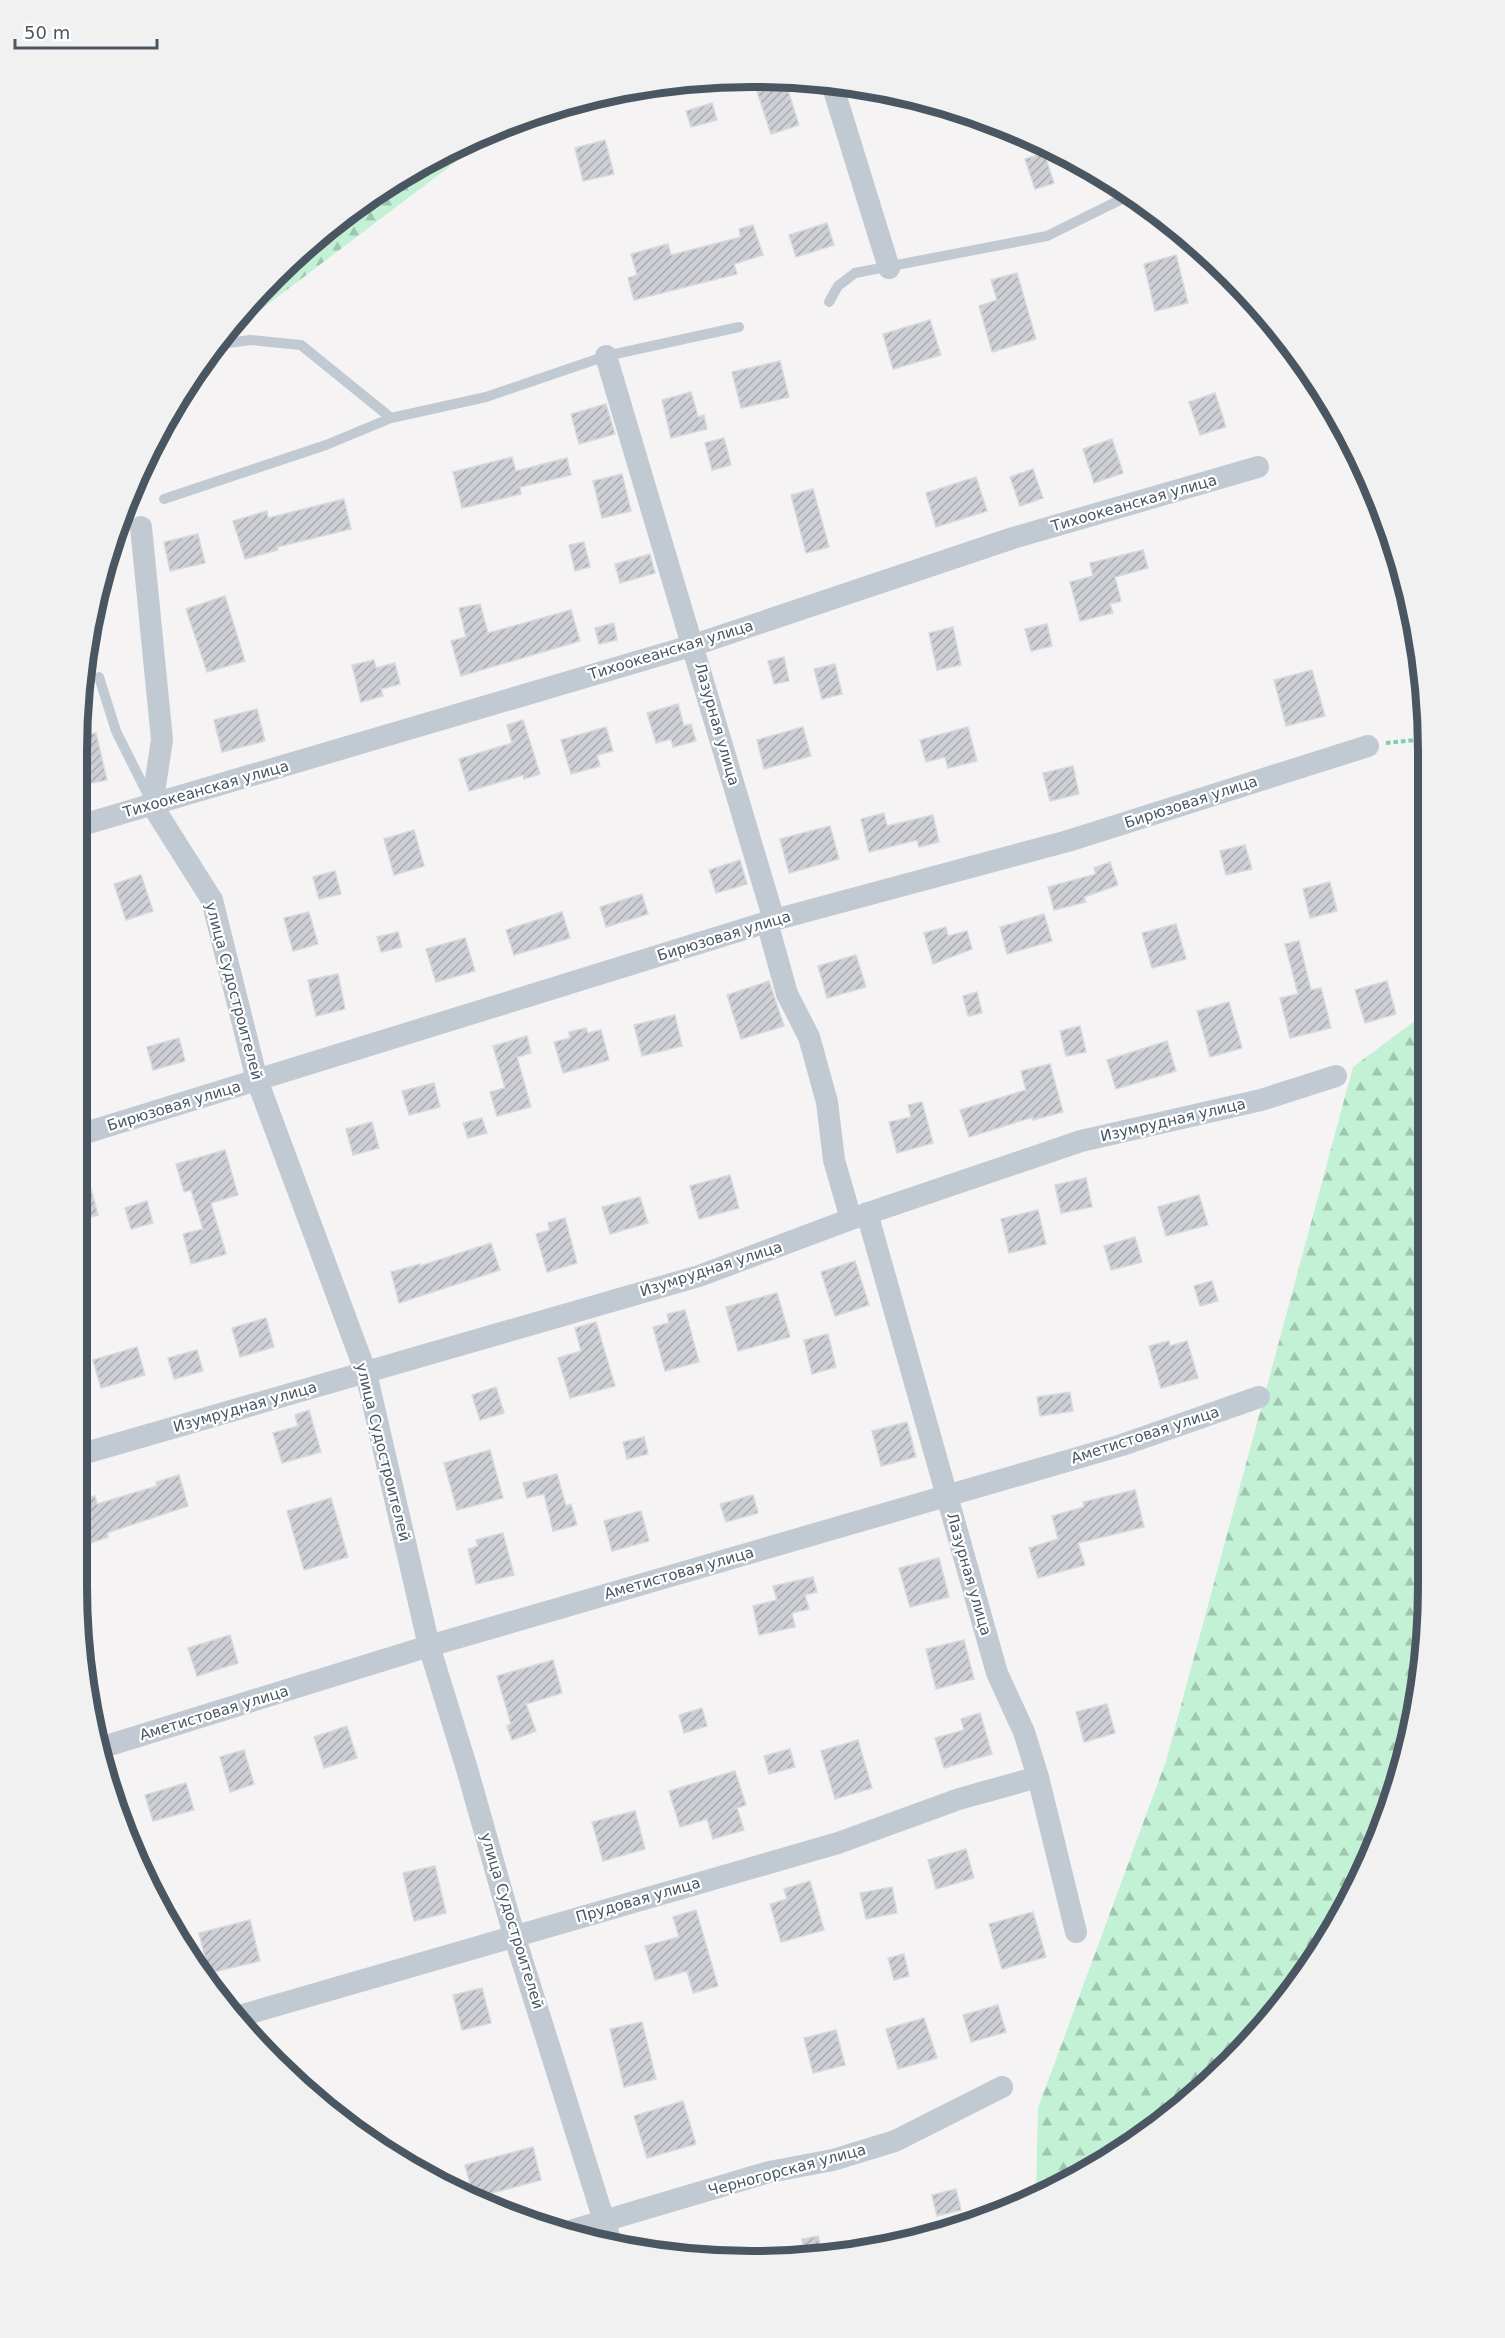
<svg xmlns="http://www.w3.org/2000/svg" width="1505" height="2338" viewBox="0 0 1505 2338" font-family="'DejaVu Sans',sans-serif">
<style>
.forest{fill:url(#forest-firs)}
.building{fill:url(#building-hatch);stroke:#d7d9de;stroke-width:1.5}
.lines{fill:none;stroke-linecap:round;stroke-linejoin:round}
.path{stroke:#7ad0a6;stroke-width:4;stroke-dasharray:4.5 3;stroke-linecap:butt}
.service{stroke:#c1cad2;stroke-width:10}
.minor{stroke:#c1cad2;stroke-width:22}
.labels{text-anchor:middle;dominant-baseline:central;stroke-width:4.5;stroke-linejoin:round;paint-order:stroke}
.street-label{font-size:15px;fill:#4a5661;stroke:#fff}
.rim{fill:none;stroke:#4a5661;stroke-width:8}
</style>
<defs>
<pattern id="forest-firs" width="22" height="20" patternUnits="userSpaceOnUse" patternTransform="scale(1.5)"><rect width="22" height="20" fill="#c3f1d5"/><path d="M5 1l3.5 6h-7zM16 11l3.5 6h-7z" fill="#a0c6b0"/></pattern>
<pattern id="building-hatch" width="6" height="6" patternUnits="userSpaceOnUse" patternTransform="scale(1.5)"><rect width="6" height="6" fill="#cdcfd5"/><path d="M-1 1l2-2M0 6l6-6M5 7l2-2" fill="none" stroke="#a8abb0"/></pattern>
</defs>
<rect width="100%" height="100%" fill="#f5f3f3"/>
<!-- forest -->
<path class="forest" d="M 499,129 L 214,345 L 307,244 L 415,167 Z
M 1426,973 L 1423,1673 L 1377,1844 L 1289,1997 L 1198,2094 L 1128,2148 L 1036,2197 L 1038,2108 L 1166,1761 L 1353,1067 L 1420,1017 Z"/>
<!-- building -->
<path class="building" d="M 784,78 L 799,125 L 771,134 L 753,79 Z
M 712,103 L 717,120 L 691,127 L 686,111 Z
M 605,140 L 614,174 L 583,181 L 575,148 Z
M 1044,153 L 1054,183 L 1035,189 L 1025,159 Z
M 827,223 L 834,245 L 796,257 L 789,235 Z
M 753,225 L 763,255 L 734,264 L 737,274 L 634,300 L 628,278 L 637,275 L 631,254 L 668,244 L 671,255 L 741,237 L 739,229 Z
M 1176,255 L 1188,303 L 1155,311 L 1144,264 Z
M 1017,273 L 1036,339 L 992,352 L 979,306 L 997,300 L 991,280 Z
M 930,320 L 941,355 L 893,369 L 883,334 Z
M 780,361 L 789,397 L 741,408 L 732,372 Z
M 691,392 L 698,417 L 704,415 L 707,429 L 671,438 L 662,400 Z
M 1215,393 L 1226,427 L 1200,435 L 1189,402 Z
M 606,404 L 615,434 L 579,444 L 571,414 Z
M 724,438 L 731,465 L 712,470 L 705,443 Z
M 1112,439 L 1123,473 L 1094,483 L 1083,449 Z
M 512,457 L 516,471 L 567,458 L 571,475 L 520,487 L 521,494 L 462,508 L 453,472 Z
M 1033,469 L 1043,498 L 1020,506 L 1010,477 Z
M 622,474 L 631,511 L 602,518 L 593,481 Z
M 976,477 L 987,511 L 936,527 L 926,493 Z
M 813,489 L 829,547 L 806,553 L 791,495 Z
M 344,499 L 351,529 L 277,547 L 278,550 L 245,559 L 233,521 L 267,511 L 268,518 Z
M 198,534 L 205,563 L 170,571 L 164,542 Z
M 584,542 L 590,567 L 575,571 L 569,545 Z
M 1143,550 L 1148,568 L 1115,577 L 1121,601 L 1110,604 L 1113,613 L 1080,621 L 1070,582 L 1093,576 L 1090,563 Z
M 650,554 L 655,573 L 620,583 L 615,564 Z
M 225,596 L 245,661 L 207,672 L 186,609 Z
M 480,604 L 488,633 L 571,610 L 580,641 L 461,676 L 451,641 L 466,637 L 459,608 Z
M 614,623 L 617,640 L 599,644 L 595,628 Z
M 1047,624 L 1052,646 L 1031,651 L 1025,629 Z
M 953,627 L 961,665 L 937,670 L 929,633 Z
M 784,657 L 789,681 L 774,684 L 768,661 Z
M 374,660 L 376,668 L 395,663 L 400,684 L 381,689 L 383,696 L 361,702 L 352,665 Z
M 835,664 L 842,694 L 822,699 L 814,669 Z
M 1312,670 L 1325,716 L 1286,726 L 1274,680 Z
M 678,704 L 684,726 L 691,724 L 696,741 L 673,747 L 671,739 L 656,743 L 647,713 Z
M 257,709 L 265,741 L 222,752 L 214,720 Z
M 523,720 L 540,774 L 524,779 L 523,775 L 469,791 L 459,759 L 512,743 L 507,725 Z
M 606,727 L 613,751 L 597,755 L 600,766 L 571,774 L 561,740 Z
M 803,727 L 811,756 L 764,769 L 757,740 Z
M 968,727 L 977,761 L 948,768 L 945,757 L 926,762 L 920,740 Z
M 96,733 L 107,780 L 82,785 L 82,736 Z
M 1073,766 L 1079,794 L 1050,801 L 1043,773 Z
M 884,813 L 887,826 L 933,815 L 939,842 L 919,847 L 917,840 L 869,852 L 861,819 Z
M 830,826 L 839,859 L 789,873 L 780,839 Z
M 414,830 L 424,866 L 394,875 L 384,839 Z
M 1245,845 L 1252,869 L 1226,875 L 1220,851 Z
M 740,860 L 747,884 L 716,893 L 709,870 Z
M 1110,862 L 1118,885 L 1084,897 L 1086,902 L 1054,910 L 1048,887 L 1096,874 L 1094,868 Z
M 335,871 L 341,894 L 319,899 L 313,877 Z
M 141,875 L 153,911 L 126,920 L 114,884 Z
M 1330,882 L 1337,911 L 1310,918 L 1303,889 Z
M 642,894 L 648,914 L 606,927 L 600,907 Z
M 309,912 L 318,944 L 293,951 L 284,918 Z
M 562,912 L 570,938 L 514,955 L 506,930 Z
M 1044,914 L 1052,941 L 1007,954 L 1000,927 Z
M 1176,924 L 1186,959 L 1152,968 L 1142,933 Z
M 946,927 L 948,936 L 967,931 L 972,949 L 933,964 L 924,933 Z
M 398,932 L 402,947 L 381,952 L 377,937 Z
M 465,938 L 475,971 L 436,982 L 426,949 Z
M 1299,941 L 1311,990 L 1321,988 L 1331,1028 L 1290,1038 L 1280,998 L 1298,994 L 1285,944 Z
M 856,955 L 866,987 L 827,998 L 818,966 Z
M 338,974 L 345,1009 L 316,1016 L 308,980 Z
M 769,981 L 784,1026 L 741,1039 L 727,995 Z
M 1387,981 L 1396,1014 L 1365,1023 L 1355,990 Z
M 977,992 L 982,1013 L 968,1016 L 963,996 Z
M 1229,1002 L 1242,1048 L 1210,1057 L 1197,1011 Z
M 675,1015 L 682,1046 L 642,1056 L 634,1025 Z
M 1080,1026 L 1086,1052 L 1066,1056 L 1060,1031 Z
M 586,1028 L 588,1033 L 601,1030 L 609,1060 L 563,1073 L 554,1042 L 570,1038 L 569,1032 Z
M 527,1036 L 531,1053 L 517,1057 L 531,1107 L 497,1116 L 490,1092 L 505,1088 L 493,1046 Z
M 179,1038 L 185,1061 L 153,1070 L 147,1047 Z
M 1167,1041 L 1176,1071 L 1116,1089 L 1107,1060 Z
M 1050,1064 L 1063,1112 L 1033,1120 L 1033,1117 L 969,1137 L 960,1110 L 1026,1090 L 1021,1071 Z
M 434,1083 L 440,1107 L 409,1115 L 402,1091 Z
M 922,1102 L 933,1143 L 897,1153 L 889,1122 L 911,1117 L 908,1105 Z
M 482,1118 L 487,1133 L 468,1138 L 463,1123 Z
M 372,1122 L 379,1148 L 353,1155 L 346,1129 Z
M 225,1150 L 238,1195 L 211,1203 L 226,1254 L 191,1264 L 183,1234 L 203,1229 L 191,1190 L 184,1192 L 176,1164 Z
M 87,1174 L 98,1215 L 82,1220 L 82,1175 Z
M 730,1175 L 739,1208 L 699,1219 L 690,1186 Z
M 1086,1178 L 1092,1207 L 1061,1213 L 1055,1185 Z
M 1199,1195 L 1208,1225 L 1166,1236 L 1158,1207 Z
M 640,1197 L 648,1223 L 610,1234 L 602,1207 Z
M 147,1201 L 153,1223 L 131,1229 L 125,1208 Z
M 1038,1210 L 1046,1244 L 1009,1253 L 1001,1219 Z
M 565,1218 L 577,1263 L 547,1272 L 536,1234 L 550,1230 L 548,1223 Z
M 1135,1237 L 1142,1262 L 1111,1270 L 1104,1246 Z
M 491,1243 L 500,1270 L 399,1303 L 391,1272 L 420,1264 L 420,1266 Z
M 855,1261 L 869,1305 L 835,1316 L 821,1272 Z
M 1212,1281 L 1218,1301 L 1200,1306 L 1194,1286 Z
M 777,1293 L 790,1337 L 738,1351 L 726,1307 Z
M 685,1310 L 699,1362 L 665,1371 L 653,1327 L 669,1323 L 667,1314 Z
M 266,1318 L 274,1347 L 240,1357 L 232,1328 Z
M 596,1322 L 615,1386 L 570,1398 L 558,1358 L 581,1351 L 575,1328 Z
M 828,1334 L 836,1367 L 812,1374 L 804,1340 Z
M 1169,1341 L 1170,1346 L 1187,1341 L 1198,1378 L 1161,1388 L 1149,1346 Z
M 137,1347 L 145,1375 L 101,1388 L 93,1360 Z
M 197,1350 L 203,1371 L 174,1379 L 168,1358 Z
M 496,1387 L 504,1413 L 480,1420 L 472,1395 Z
M 1070,1392 L 1073,1411 L 1040,1416 L 1037,1397 Z
M 309,1410 L 321,1452 L 282,1463 L 273,1433 L 298,1426 L 295,1415 Z
M 907,1422 L 916,1457 L 881,1466 L 872,1431 Z
M 644,1437 L 648,1454 L 627,1459 L 623,1442 Z
M 490,1450 L 503,1498 L 457,1510 L 444,1463 Z
M 557,1474 L 566,1506 L 571,1504 L 577,1525 L 553,1531 L 544,1494 L 527,1498 L 523,1483 Z
M 179,1475 L 188,1506 L 107,1533 L 108,1537 L 82,1546 L 82,1500 L 95,1496 L 97,1504 L 157,1486 L 156,1482 Z
M 1135,1490 L 1144,1527 L 1078,1543 L 1085,1565 L 1038,1578 L 1029,1548 L 1058,1539 L 1052,1516 L 1084,1507 L 1083,1502 Z
M 753,1495 L 758,1513 L 726,1522 L 720,1504 Z
M 331,1498 L 348,1557 L 304,1570 L 287,1511 Z
M 641,1511 L 649,1541 L 612,1551 L 604,1521 Z
M 503,1533 L 514,1575 L 476,1584 L 468,1549 L 478,1546 L 476,1540 Z
M 939,1558 L 949,1597 L 910,1607 L 899,1568 Z
M 813,1577 L 817,1592 L 805,1595 L 809,1609 L 792,1613 L 795,1627 L 759,1635 L 753,1606 L 777,1600 L 773,1586 Z
M 230,1635 L 238,1663 L 197,1676 L 188,1648 Z
M 964,1640 L 974,1679 L 936,1689 L 926,1649 Z
M 553,1660 L 562,1693 L 526,1704 L 536,1731 L 512,1740 L 507,1726 L 511,1724 L 497,1676 Z
M 1107,1704 L 1115,1733 L 1084,1742 L 1076,1712 Z
M 702,1708 L 707,1726 L 684,1733 L 679,1715 Z
M 980,1713 L 992,1754 L 944,1768 L 935,1738 L 964,1730 L 961,1719 Z
M 347,1726 L 357,1758 L 324,1768 L 314,1737 Z
M 858,1740 L 872,1788 L 835,1799 L 821,1751 Z
M 790,1749 L 795,1767 L 769,1774 L 764,1756 Z
M 244,1750 L 254,1784 L 230,1792 L 220,1757 Z
M 735,1771 L 746,1805 L 737,1808 L 744,1830 L 713,1839 L 707,1819 L 680,1827 L 669,1791 Z
M 186,1783 L 194,1810 L 153,1821 L 145,1795 Z
M 635,1811 L 645,1849 L 603,1861 L 592,1822 Z
M 966,1849 L 974,1878 L 936,1889 L 928,1860 Z
M 435,1866 L 446,1913 L 414,1921 L 403,1873 Z
M 810,1881 L 824,1930 L 781,1942 L 770,1904 L 787,1899 L 784,1889 Z
M 892,1887 L 897,1913 L 866,1919 L 860,1893 Z
M 696,1910 L 718,1986 L 693,1993 L 687,1971 L 655,1980 L 645,1946 L 679,1937 L 673,1917 Z
M 1033,1912 L 1046,1957 L 1002,1969 L 989,1924 Z
M 250,1920 L 260,1961 L 209,1973 L 199,1933 Z
M 904,1954 L 909,1976 L 894,1980 L 888,1958 Z
M 482,1988 L 491,2023 L 462,2030 L 453,1995 Z
M 998,2005 L 1006,2032 L 971,2042 L 963,2015 Z
M 924,2018 L 937,2058 L 898,2069 L 886,2029 Z
M 642,2022 L 656,2079 L 624,2087 L 610,2029 Z
M 836,2030 L 845,2065 L 813,2073 L 804,2038 Z
M 683,2101 L 696,2144 L 647,2158 L 634,2116 Z
M 533,2147 L 541,2180 L 474,2198 L 465,2165 Z
M 956,2189 L 961,2210 L 937,2216 L 932,2195 Z
M 818,2236 L 822,2252 L 805,2255 L 802,2239 Z"/>
<g class="lines">
<!-- path -->
<path class="path" d="M 88,643 L 95,665
M 1386,743 L 1427,739"/>
<!-- service -->
<path class="service" d="M 829,302 L 838,286 L 855,273 L 1047,236 L 1130,195
M 214,345 L 250,340 L 301,345 L 391,418
M 164,499 L 326,445 L 391,418 L 486,397 L 606,356 L 739,327
M 99,677 L 116,731 L 150,799"/>
<!-- minor -->
<path class="minor" d="M 832,84 L 889,268
M 606,356 L 774,920
M 141,527 L 162,740 L 152,805 L 212,900 L 257,1080 L 366,1373 L 429,1646 L 467,1769 L 514,1935 L 612,2246
M 82,825 L 694,645 L 1013,538 L 1258,467
M 767,922 L 787,994 L 809,1037 L 827,1102 L 834,1160 L 851,1219
M 82,1134 L 774,920 L 1068,841 L 1368,746
M 867,1213 L 997,1673 L 1024,1732 L 1038,1777 L 1076,1932
M 82,1454 L 699,1276 L 851,1219 L 1081,1141 L 1261,1100 L 1336,1076
M 100,1748 L 429,1646 L 1122,1445 L 1259,1397
M 236,2017 L 838,1843 L 959,1799 L 1038,1777
M 563,2233 L 769,2172 L 833,2160 L 895,2141 L 1002,2087"/>
</g>
<g class="labels">
<!-- street labels -->
<g class="street-label">
<text transform="translate(1134 503) rotate(-16)">Тихоокеанская улица</text>
<text transform="translate(671 650) rotate(-17)">Тихоокеанская улица</text>
<text transform="translate(717 724) rotate(74)">Лазурная улица</text>
<text transform="translate(206 789) rotate(-16)">Тихоокеанская улица</text>
<text transform="translate(1191 802) rotate(-18)">Бирюзовая улица</text>
<text transform="translate(724 936) rotate(-17)">Бирюзовая улица</text>
<text transform="translate(234 991) rotate(75)">улица Судостроителей</text>
<text transform="translate(174 1106) rotate(-17)">Бирюзовая улица</text>
<text transform="translate(1173 1120) rotate(-13)">Изумрудная улица</text>
<text transform="translate(711 1269) rotate(-18)">Изумрудная улица</text>
<text transform="translate(245 1407) rotate(-16)">Изумрудная улица</text>
<text transform="translate(1145 1435) rotate(-18)">Аметистовая улица</text>
<text transform="translate(383 1452) rotate(76)">улица Судостроителей</text>
<text transform="translate(679 1573) rotate(-16)">Аметистовая улица</text>
<text transform="translate(969 1574) rotate(74)">Лазурная улица</text>
<text transform="translate(214 1713) rotate(-17)">Аметистовая улица</text>
<text transform="translate(638 1900) rotate(-16)">Прудовая улица</text>
<text transform="translate(512 1921) rotate(73)">улица Судостроителей</text>
<text transform="translate(787 2170) rotate(-15)">Черногорская улица</text>
</g>
</g>
<!-- crop -->
<path d="M0 0H1505V2338H0ZM752 87H753A665 665 0 0 1 1418 752V1586A665 665 0 0 1 753 2251H752A665 665 0 0 1 87 1586V752A665 665 0 0 1 752 87Z" fill="#f1f1f2" fill-rule="evenodd"/>
<path class="rim" d="M752 87H753A665 665 0 0 1 1418 752V1586A665 665 0 0 1 753 2251H752A665 665 0 0 1 87 1586V752A665 665 0 0 1 752 87Z"/>
<!-- scale -->
<path d="M15 39v9h142v-9" fill="none" stroke="#4a5661" stroke-width="3"/>
<text x="24" y="39" font-size="18" fill="#4a5661" stroke="#ffffff" stroke-width="4.5" paint-order="stroke">50 m</text>
</svg>
